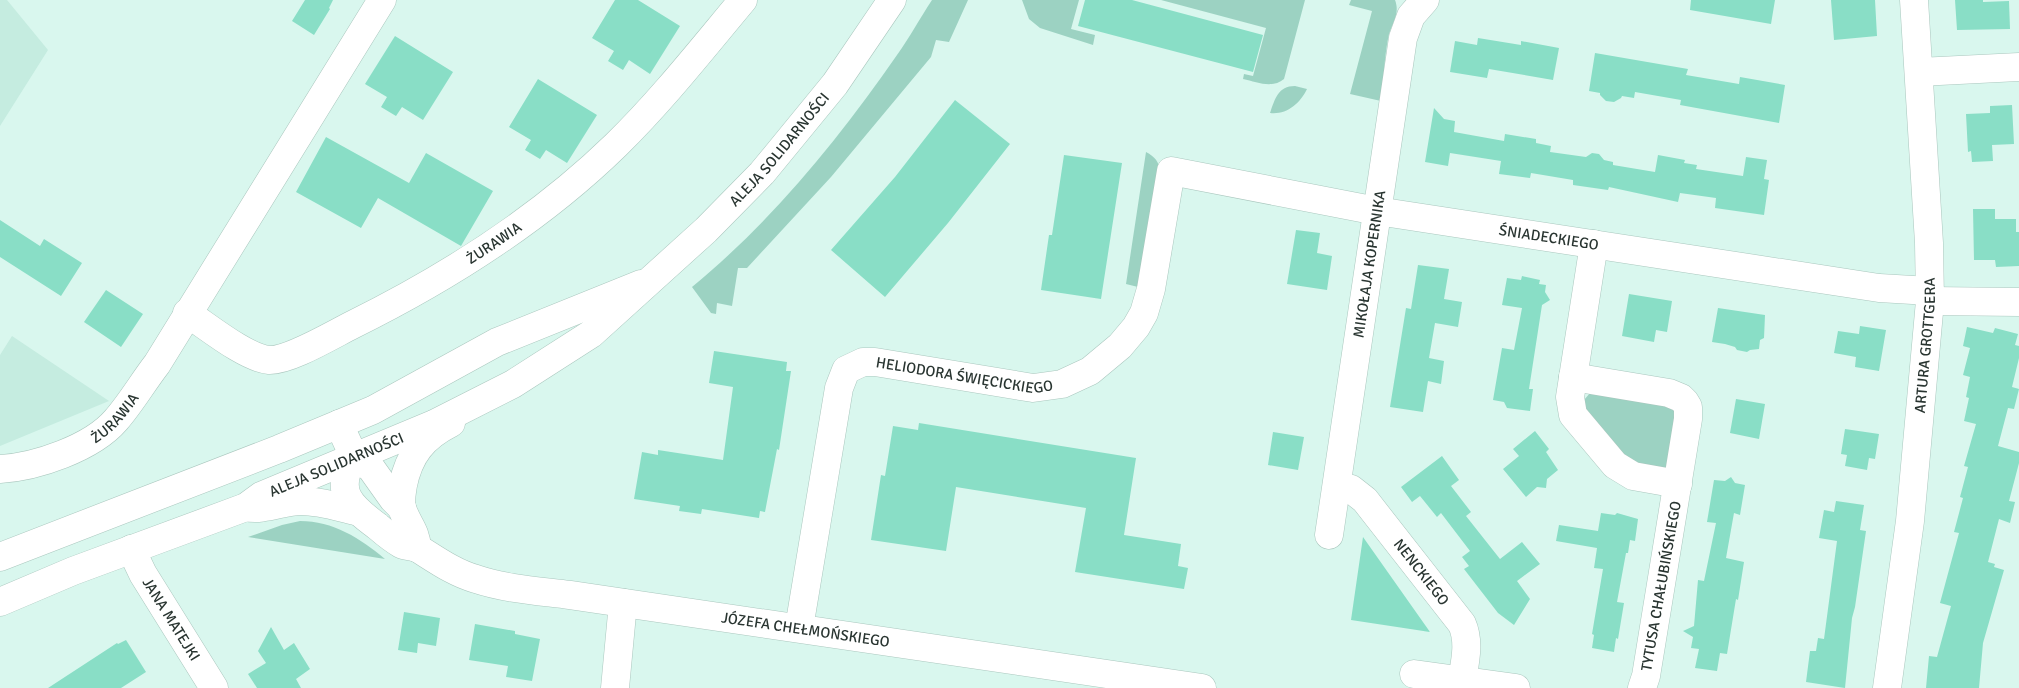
<svg xmlns="http://www.w3.org/2000/svg" width="2019" height="688" viewBox="0 0 2019 688" font-family="Signika,sans-serif">
<style>
.built{fill:#c5ece0}
.green{fill:#9cd2c2}
.building{fill:#89dec6}
.lines{fill:none;stroke-linecap:round;stroke-linejoin:round}
.minor-casing{stroke:#aac7be;stroke-width:29}
.major-casing{stroke:#aac7be;stroke-width:29}
.minor{stroke:#fff;stroke-width:28}
.major{stroke:#fff;stroke-width:28}
.labels{text-anchor:middle;dominant-baseline:central;stroke-width:4.5;stroke-linejoin:round;paint-order:stroke}
.street-label{font-size:15px;fill:#293531;stroke:#fff}
</style>
<rect width="100%" height="100%" fill="#d9f7ee"/>
<!-- built -->
<path class="built" d="M 0,0 L 7,0 L 48,50 L 0,126 Z
M 12,336 L 109,401 L 0,446 L 0,355 Z"/>
<!-- green -->
<path class="green" d="M 932,0 L 968,0 L 949,42 L 936,40 L 931,57 L 831,177 L 747,268 L 738,268 L 732,306 L 717,303 L 716,314 L 711,313 L 692,287 C 772,221 838,140 897,55 C 910,37 920,18 932,0 Z
M 1022,0 L 1079,0 L 1071,29 L 1095,35 L 1093,45 L 1040,28 L 1029,19 Z
M 1161,0 L 1305,0 L 1284,79 C 1272,89 1257,82 1243,79 L 1244,74 L 1253,76 L 1266,28 Z
M 1351,0 L 1395,0 C 1400,13 1393,22 1389,34 C 1384,56 1384,79 1381,101 L 1350,94 L 1372,11 L 1349,5 Z
M 1295,86 L 1307,89 C 1300,104 1286,115 1270,113 C 1275,99 1278,86 1295,86 Z
M 1146,152 C 1155,157 1159,161 1160,172 L 1142,288 L 1126,284 Z
M 1590,393 L 1669,404 L 1677,413 L 1668,467 L 1665,469 L 1636,467 L 1585,414 L 1584,400 Z
M 300,521 C 333,521 360,538 385,559 L 248,537 L 282,525 Z"/>
<!-- building -->
<path class="building" d="M 305,0 L 333,0 L 329,8 L 330,9 L 314,35 L 292,21 Z
M 615,0 L 638,0 L 680,26 L 650,74 L 629,60 L 623,70 L 608,61 L 614,51 L 592,38 Z
M 1085,0 L 1132,0 L 1263,35 L 1253,72 L 1078,26 Z
M 1691,0 L 1775,0 L 1771,24 L 1690,10 Z
M 1831,0 L 1875,0 L 1877,36 L 1834,40 Z
M 1955,0 L 1983,0 L 1983,2 L 2009,1 L 2010,29 L 1957,30 Z
M 395,36 L 453,72 L 423,120 L 402,107 L 396,116 L 381,107 L 387,97 L 365,84 Z
M 1478,38 L 1521,45 L 1521,41 L 1559,48 L 1553,80 L 1489,69 L 1487,78 L 1450,72 L 1455,41 L 1477,45 Z
M 1595,53 L 1688,69 L 1686,75 L 1739,84 L 1740,77 L 1785,85 L 1779,123 L 1680,105 L 1681,100 L 1635,92 L 1634,98 L 1622,96 L 1621,98 L 1614,102 L 1606,101 L 1600,95 L 1600,93 L 1589,91 Z
M 538,79 L 597,115 L 567,163 L 546,150 L 540,159 L 525,150 L 531,140 L 509,127 Z
M 955,100 L 1010,144 L 948,223 L 885,297 L 831,250 L 895,177 Z
M 2012,105 L 2014,144 L 1992,145 L 1993,161 L 1972,162 L 1971,151 L 1968,152 L 1966,114 L 1990,113 L 1990,106 Z
M 1434,108 L 1444,119 L 1455,121 L 1454,132 L 1504,141 L 1505,134 L 1536,139 L 1536,143 L 1551,146 L 1550,152 L 1586,157 L 1592,153 L 1599,154 L 1604,160 L 1613,162 L 1613,165 L 1655,172 L 1658,155 L 1685,160 L 1684,163 L 1697,165 L 1696,169 L 1743,176 L 1746,157 L 1767,160 L 1764,179 L 1769,180 L 1764,215 L 1715,208 L 1716,198 L 1680,193 L 1678,202 L 1609,187 L 1608,190 L 1573,185 L 1573,180 L 1531,173 L 1530,178 L 1499,174 L 1501,161 L 1450,153 L 1448,166 L 1425,162 Z
M 326,137 L 409,183 L 426,153 L 493,191 L 461,246 L 378,198 L 361,228 L 296,192 Z
M 1064,155 L 1122,163 L 1101,299 L 1041,290 L 1049,235 L 1052,235 Z
M 1973,209 L 1995,209 L 1995,219 L 2016,219 L 2016,232 L 2019,232 L 2019,266 L 1996,267 L 1995,260 L 1974,260 Z
M 0,220 L 40,246 L 44,239 L 82,263 L 61,296 L 0,257 Z
M 1296,230 L 1320,233 L 1317,253 L 1332,256 L 1327,290 L 1287,284 Z
M 1418,265 L 1449,269 L 1444,299 L 1462,302 L 1458,327 L 1435,323 L 1429,358 L 1444,361 L 1441,384 L 1428,381 L 1423,412 L 1390,407 L 1406,308 L 1411,309 Z
M 1522,276 L 1540,280 L 1539,284 L 1546,285 L 1545,292 L 1550,300 L 1542,305 L 1529,389 L 1533,389 L 1530,411 L 1507,408 L 1504,402 L 1493,400 L 1502,348 L 1514,350 L 1522,308 L 1502,305 L 1507,278 L 1521,280 Z
M 106,290 L 143,314 L 121,347 L 84,322 Z
M 1629,294 L 1672,301 L 1667,332 L 1656,330 L 1654,342 L 1622,336 Z
M 1718,308 L 1765,315 L 1764,338 L 1760,340 L 1759,349 L 1750,350 L 1747,352 L 1737,350 L 1735,347 L 1725,344 L 1712,342 Z
M 1860,326 L 1886,330 L 1879,371 L 1855,367 L 1856,357 L 1834,353 L 1838,331 L 1859,334 Z
M 1967,327 L 1993,333 L 1995,328 L 2018,334 L 2015,345 L 2019,346 L 2019,358 L 2012,387 L 2019,389 L 2014,409 L 2008,408 L 1998,446 L 2019,452 L 2019,463 L 2009,501 L 2015,502 L 2010,523 L 1999,519 L 1988,562 L 1995,564 L 1994,567 L 2004,570 L 1983,643 L 1979,688 L 1926,688 L 1929,656 L 1937,657 L 1951,606 L 1940,603 L 1959,533 L 1954,532 L 1963,498 L 1960,497 L 1968,467 L 1964,466 L 1976,424 L 1964,421 L 1969,398 L 1966,397 L 1970,377 L 1963,375 L 1970,348 L 1963,346 Z
M 714,351 L 787,362 L 786,371 L 791,371 L 779,450 L 777,449 L 765,512 L 760,511 L 759,518 L 702,509 L 701,514 L 679,511 L 680,506 L 634,499 L 642,452 L 658,455 L 658,450 L 723,460 L 733,387 L 709,383 Z
M 1736,399 L 1765,404 L 1759,439 L 1730,433 Z
M 919,423 L 1136,458 L 1124,535 L 1181,544 L 1178,566 L 1188,568 L 1184,589 L 1075,572 L 1086,508 L 956,487 L 946,551 L 871,540 L 881,475 L 885,476 L 893,426 L 918,430 Z
M 1845,429 L 1879,434 L 1875,459 L 1869,458 L 1867,470 L 1845,466 L 1847,455 L 1841,454 Z
M 1535,431 L 1549,449 L 1546,452 L 1558,470 L 1547,479 L 1546,488 L 1537,487 L 1526,497 L 1503,469 L 1519,456 L 1513,449 Z
M 1273,432 L 1304,437 L 1298,470 L 1268,465 Z
M 1442,456 L 1459,480 L 1451,486 L 1471,512 L 1466,516 L 1500,559 L 1522,542 L 1540,564 L 1517,581 L 1530,599 L 1514,625 L 1498,613 L 1464,569 L 1469,566 L 1462,557 L 1470,551 L 1441,513 L 1437,517 L 1420,496 L 1412,502 L 1401,487 Z
M 1731,477 L 1735,483 L 1745,485 L 1740,515 L 1734,513 L 1726,558 L 1744,562 L 1738,600 L 1736,599 L 1727,654 L 1720,653 L 1717,671 L 1695,668 L 1699,649 L 1691,648 L 1693,637 L 1683,631 L 1694,626 L 1698,580 L 1704,581 L 1716,523 L 1707,522 L 1714,480 L 1725,481 Z
M 1836,501 L 1864,505 L 1860,530 L 1866,531 L 1855,607 L 1852,618 L 1845,688 L 1806,682 L 1810,651 L 1816,651 L 1818,638 L 1824,639 L 1837,541 L 1819,538 L 1824,510 L 1834,512 Z
M 1601,513 L 1615,515 L 1617,513 L 1638,519 L 1635,541 L 1630,540 L 1628,553 L 1626,553 L 1617,602 L 1624,603 L 1618,639 L 1616,638 L 1614,652 L 1592,648 L 1594,635 L 1592,634 L 1603,569 L 1594,568 L 1597,548 L 1556,541 L 1559,525 L 1598,531 Z
M 1363,537 L 1430,632 L 1351,620 Z
M 404,612 L 440,618 L 436,646 L 418,643 L 417,653 L 398,650 Z
M 475,624 L 515,631 L 515,634 L 540,639 L 532,681 L 506,677 L 508,666 L 469,660 Z
M 271,627 L 284,650 L 294,643 L 310,669 L 296,679 L 301,688 L 257,688 L 248,674 L 266,663 L 258,651 Z
M 126,640 L 146,672 L 121,688 L 48,688 L 117,643 L 118,644 Z"/>
<g class="lines">
<!-- minor casing -->
<g class="minor-casing">
<g id="minor">
<path d="M 1919,72 L 2019,67"/>
<path d="M 1594,244 L 1570,397 L 1573,415 L 1615,465 L 1633,476 L 1678,484"/>
<path d="M 1930,301 L 2019,302"/>
<path id="s1" d="M 187,313 C 207,326 246,358 269,360 C 289,361 332,335 352,325 C 447,278 540,219 616,145 C 662,100 702,49 743,0"/>
<path d="M 1573,377 L 1669,393 L 1681,398 L 1685,402 L 1688,407 L 1688,419 L 1646,676 L 1642,688"/>
<path d="M 339,424 L 354,457 L 371,468 L 393,499 L 402,508"/>
<path id="s2" d="M 354,457 C 333,491 350,506 377,526 C 384,532 392,539 401,544 C 407,547 414,546 419,549 C 438,561 455,573 476,579 C 506,589 539,591 570,595 L 1202,688"/>
<path id="s3" d="M 0,469 C 36,467 92,448 116,420 C 131,403 143,382 157,364 L 382,0"/>
<path id="s4" d="M 1337,485 L 1351,489 L 1365,500 L 1462,624 C 1470,642 1465,662 1462,680"/>
<path d="M 246,507 C 264,511 283,501 301,501 C 320,501 338,507 356,511"/>
<path id="s5" d="M 1329,535 L 1403,38 L 1411,16 L 1425,0"/>
<path d="M 417,548 C 416,530 407,524 402,508 C 400,501 402,492 403,485 C 409,455 423,437 451,423"/>
<path id="s6" d="M 131,549 L 143,574 L 214,688"/>
<path id="s7" d="M 799,628 L 839,388 L 846,370 L 863,362 L 875,362 L 1033,388 L 1062,384 L 1090,371 L 1120,346 L 1136,327 L 1144,313 L 1151,289 L 1171,171 L 1377,211 L 1879,288 L 1930,291"/>
<path d="M 1414,674 L 1516,688"/>
<path d="M 615,688 L 623,603"/>
<path id="s8" d="M 1887,688 L 1910,521 L 1930,301 L 1929,243 L 1914,0"/>
</g>
</g>
<!-- major casing -->
<g class="major-casing">
<g id="major">
<path d="M 0,557 L 279,449 L 373,410 L 497,342 L 641,284"/>
<path id="s9" d="M 0,602 L 73,571 L 246,507 L 261,496 L 434,424 L 513,384 L 591,334 L 706,230 L 762,173 L 835,84 L 892,0"/>
</g>
</g>
<!-- minor -->
<use href="#minor" class="minor"/>
<!-- major -->
<use href="#major" class="major"/>
</g>
<g class="labels">
<!-- street labels -->
<g class="street-label">
<text stroke="none"><textPath href="#s9" startOffset="915">ALEJA SOLIDARNOŚCI</textPath></text>
<text stroke="none"><textPath href="#s7" startOffset="1122">ŚNIADECKIEGO</textPath></text>
<text stroke="none"><textPath href="#s1" startOffset="350">ŻURAWIA</textPath></text>
<text stroke="none"><textPath href="#s5" startOffset="274">MIKOŁAJA KOPERNIKA</textPath></text>
<text stroke="none"><textPath href="#s8" startOffset="345">ARTURA GROTTGERA</textPath></text>
<text stroke="none"><textPath href="#s7" startOffset="384">HELIODORA ŚWIĘCICKIEGO</textPath></text>
<text stroke="none"><textPath href="#s3" startOffset="129">ŻURAWIA</textPath></text>
<text stroke="none"><textPath href="#s9" startOffset="364">ALEJA SOLIDARNOŚCI</textPath></text>
<text stroke="none"><textPath href="#s4" startOffset="124">NENCKIEGO</textPath></text>
<text transform="translate(1661 586) rotate(-80)">TYTUSA CHAŁUBIŃSKIEGO</text>
<text stroke="none"><textPath href="#s6" startOffset="81">JANA MATEJKI</textPath></text>
<text stroke="none"><textPath href="#s2" startOffset="531">JÓZEFA CHEŁMOŃSKIEGO</textPath></text>
</g>
</g>
</svg>
